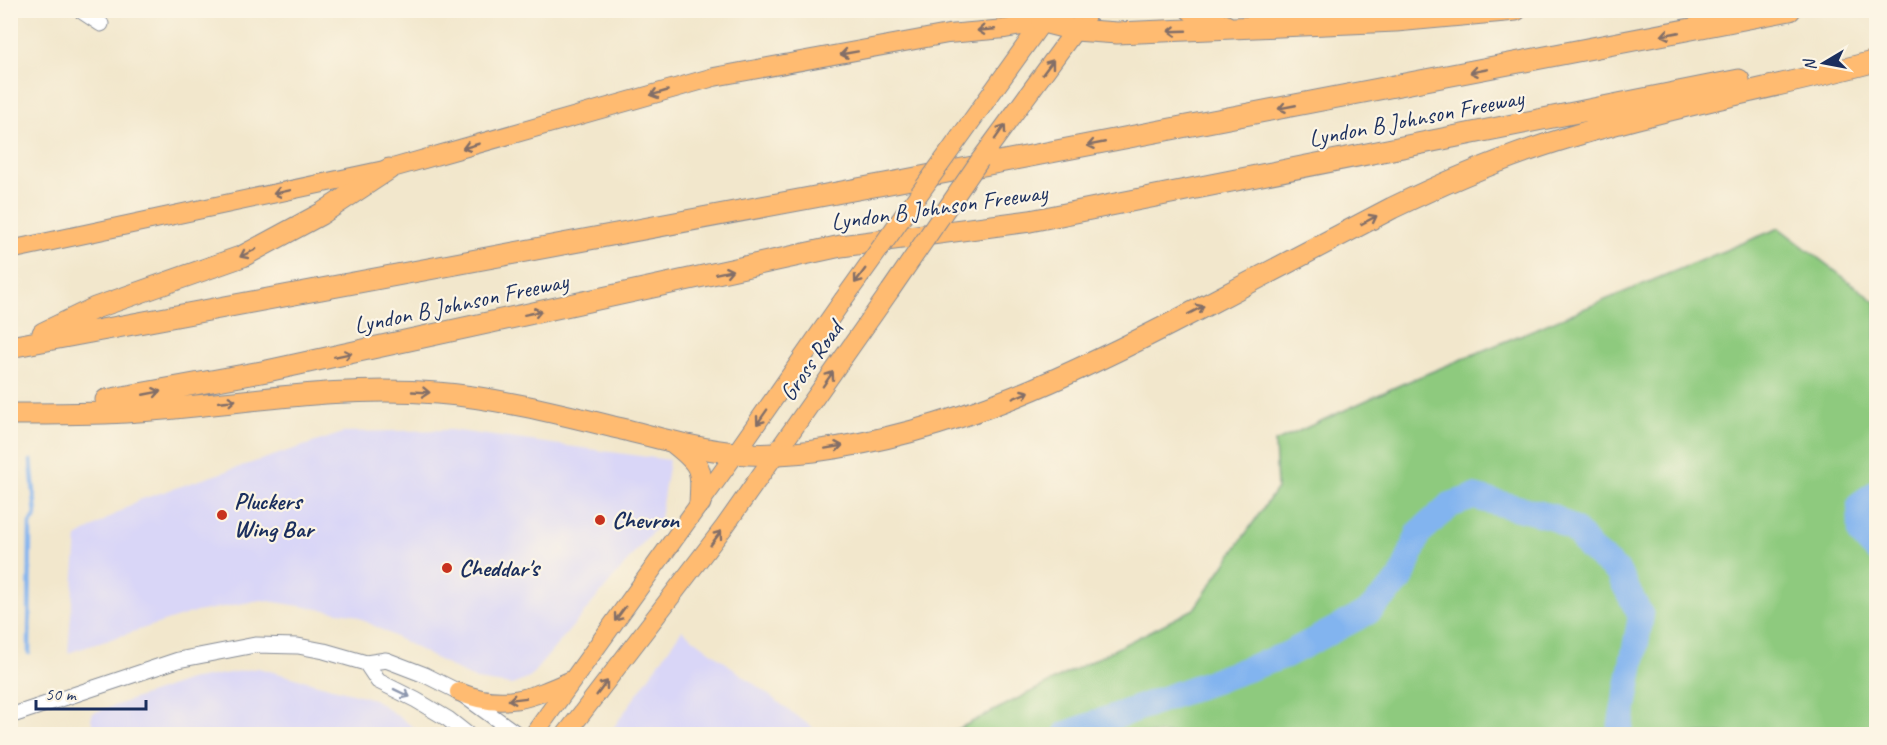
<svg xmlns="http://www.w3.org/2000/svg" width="1887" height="745" viewBox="0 0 1887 745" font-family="Caveat,sans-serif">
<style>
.built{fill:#d9d6f7}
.green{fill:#8eca7e;stroke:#547c6e;stroke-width:1.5}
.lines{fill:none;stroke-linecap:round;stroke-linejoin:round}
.stream{stroke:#82b4ef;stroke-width:4.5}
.river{stroke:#82b4ef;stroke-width:26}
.minor-casing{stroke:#868b95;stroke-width:17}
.major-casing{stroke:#868b95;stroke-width:20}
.highway-casing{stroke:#868b95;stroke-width:23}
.minor{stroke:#fff;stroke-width:15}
.major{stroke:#ffbb71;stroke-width:18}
.highway{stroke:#ffbb71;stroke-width:21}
.major-bridge-casing{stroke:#868b95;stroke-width:20;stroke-linecap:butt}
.major-bridge{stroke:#ffbb71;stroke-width:18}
.oneway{stroke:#826e67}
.oneway2{stroke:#8d97ae}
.poi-dot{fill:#c8321e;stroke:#fcf5e5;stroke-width:2}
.labels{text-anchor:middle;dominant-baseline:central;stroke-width:4.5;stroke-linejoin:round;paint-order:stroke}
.street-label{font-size:24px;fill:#1b2f5e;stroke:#fcf5e5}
.poi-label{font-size:24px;font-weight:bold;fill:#1b2f5e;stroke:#fcf5e5;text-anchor:start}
</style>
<rect width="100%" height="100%" fill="#fcf5e5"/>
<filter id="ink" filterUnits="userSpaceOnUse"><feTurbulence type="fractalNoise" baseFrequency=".0167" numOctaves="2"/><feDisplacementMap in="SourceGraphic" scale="12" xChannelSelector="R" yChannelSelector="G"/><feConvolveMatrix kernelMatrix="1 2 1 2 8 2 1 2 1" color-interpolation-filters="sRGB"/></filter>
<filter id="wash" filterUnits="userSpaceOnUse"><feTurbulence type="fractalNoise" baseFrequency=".008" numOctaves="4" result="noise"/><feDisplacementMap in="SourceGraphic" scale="24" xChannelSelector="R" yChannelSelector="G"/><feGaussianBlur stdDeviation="1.35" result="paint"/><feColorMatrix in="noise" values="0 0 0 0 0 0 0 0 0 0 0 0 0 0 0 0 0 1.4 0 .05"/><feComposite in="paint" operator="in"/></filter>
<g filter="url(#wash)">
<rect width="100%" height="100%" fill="#f2e7cc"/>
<!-- built -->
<path class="built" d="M 450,430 L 669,460 L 659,524 L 529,678 L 512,685 L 476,680 L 352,614 L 261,600 L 191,613 L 68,653 L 77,537 L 139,500 L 346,432 Z
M 682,630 L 821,734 L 609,734 Z
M 258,668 L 374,699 L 423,734 L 96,734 L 91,719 L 93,713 L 189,680 Z"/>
<!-- green -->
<path class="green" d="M 1779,228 L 1876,302 L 1876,734 L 948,734 L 1194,609 L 1277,488 L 1275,442 L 1402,384 Z"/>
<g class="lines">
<!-- stream -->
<path class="stream" d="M 29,653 L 30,524 L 36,515 L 31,461"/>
<!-- river -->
<path class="river" d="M 1876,493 L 1860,504 L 1861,534 L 1876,550
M 1066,734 L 1286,655 L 1368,612 L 1401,579 L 1419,533 L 1450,505 L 1474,497 L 1553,517 L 1576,531 L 1589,548 L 1618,572 L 1641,616 L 1619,734"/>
</g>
</g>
<g filter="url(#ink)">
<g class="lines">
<!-- minor casing -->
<g class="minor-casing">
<path id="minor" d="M 80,10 L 101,24
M 366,663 L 378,681 L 416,700 L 448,719 L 467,734
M 10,716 L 178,660 L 255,645 L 298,646 L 324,651 L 366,663 L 386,660 L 425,675 L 459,692 L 517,734"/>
</g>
<!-- major casing -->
<g class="major-casing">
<path id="major" d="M 980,109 L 1051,10
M 980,160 L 1090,10
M 10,250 L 389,169 L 714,77 L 948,34 L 1005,29 L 1043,22
M 459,692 C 503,710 531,698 572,680
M 534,734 L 736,453 L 843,300
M 566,734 L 725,526 L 890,291"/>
</g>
<!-- highway casing -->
<g class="highway-casing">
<path id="highway" d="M 1191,10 L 1226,26
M 1043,22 L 1075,30 L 1117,33 L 1396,21 L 1516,10
M 43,333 L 95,308 L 243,256 L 321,214 L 389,169
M 10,347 L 890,183 L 1790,10
M 106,400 L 267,371 L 841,246 L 1030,221 L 1739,80
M 10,414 C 49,414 88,414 126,412 C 230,406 332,384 437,393 C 499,398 561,414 622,429 C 659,438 696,449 735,453 C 761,456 788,454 814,451 C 954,433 1077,373 1199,309 C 1264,275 1328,241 1392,208 C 1450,180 1509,155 1570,137 C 1671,106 1775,88 1876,61
M 674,443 C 702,465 702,468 700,503"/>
</g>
<!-- minor -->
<use href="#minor" class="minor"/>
<!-- major -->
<use href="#major" class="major"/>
<!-- highway -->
<use href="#highway" class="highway"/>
<!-- major-bridge casing -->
<g class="major-bridge-casing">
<path id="major-bridge" d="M 890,291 L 980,160
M 843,300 L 980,109"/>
</g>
<!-- major-bridge -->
<use href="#major-bridge" class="major-bridge"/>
</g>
<!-- one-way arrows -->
<defs><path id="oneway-shaft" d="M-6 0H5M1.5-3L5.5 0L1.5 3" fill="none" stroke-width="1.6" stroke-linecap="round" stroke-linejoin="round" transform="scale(1.5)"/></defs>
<g class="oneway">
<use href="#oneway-shaft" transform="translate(986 30) rotate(175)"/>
<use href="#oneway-shaft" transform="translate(1177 31) rotate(178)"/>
<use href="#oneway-shaft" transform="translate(1670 34) rotate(169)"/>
<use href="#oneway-shaft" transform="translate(849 53) rotate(170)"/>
<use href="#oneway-shaft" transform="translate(1048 67) rotate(-53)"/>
<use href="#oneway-shaft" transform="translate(1479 71) rotate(169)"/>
<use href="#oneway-shaft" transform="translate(659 93) rotate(164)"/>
<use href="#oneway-shaft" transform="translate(1287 107) rotate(169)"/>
<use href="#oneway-shaft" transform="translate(1000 132) rotate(-55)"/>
<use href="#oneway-shaft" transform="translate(1096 144) rotate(169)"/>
<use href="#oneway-shaft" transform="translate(471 146) rotate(164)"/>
<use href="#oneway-shaft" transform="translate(282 192) rotate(168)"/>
<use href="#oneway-shaft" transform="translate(1369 220) rotate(-28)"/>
<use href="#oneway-shaft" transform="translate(248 253) rotate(154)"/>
<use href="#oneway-shaft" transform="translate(724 272) rotate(-12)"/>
<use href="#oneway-shaft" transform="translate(860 276) rotate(126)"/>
<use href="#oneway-shaft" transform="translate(1196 310) rotate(-28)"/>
<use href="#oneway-shaft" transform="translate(533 313) rotate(-12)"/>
<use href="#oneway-shaft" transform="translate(343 355) rotate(-12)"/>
<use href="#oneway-shaft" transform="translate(828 379) rotate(-55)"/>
<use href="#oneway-shaft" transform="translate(421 392) rotate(3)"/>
<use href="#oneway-shaft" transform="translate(152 393) rotate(-11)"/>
<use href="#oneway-shaft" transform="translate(1021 395) rotate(-23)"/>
<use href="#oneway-shaft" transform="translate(227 401) rotate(-6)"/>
<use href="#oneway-shaft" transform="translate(762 417) rotate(125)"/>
<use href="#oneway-shaft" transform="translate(834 447) rotate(-10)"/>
<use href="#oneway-shaft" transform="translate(716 538) rotate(-53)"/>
<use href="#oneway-shaft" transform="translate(620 614) rotate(126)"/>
<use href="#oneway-shaft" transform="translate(602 688) rotate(-53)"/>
<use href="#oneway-shaft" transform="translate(517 699) rotate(173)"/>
</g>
<use class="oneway2" href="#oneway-shaft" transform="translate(402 693) rotate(26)"/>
</g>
<!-- markers -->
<g class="poi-dot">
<circle cx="222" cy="515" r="6"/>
<circle cx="600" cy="520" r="6"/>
<circle cx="447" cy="568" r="6"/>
</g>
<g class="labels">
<!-- street labels -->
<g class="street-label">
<text transform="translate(1416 118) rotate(-11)">Lyndon B Johnson Freeway</text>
<text transform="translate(939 207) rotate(-8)">Lyndon B Johnson Freeway</text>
<text transform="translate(461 303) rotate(-12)">Lyndon B Johnson Freeway</text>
<text transform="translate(811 361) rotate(-55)">Gross Road</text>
</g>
<!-- poi labels -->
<g class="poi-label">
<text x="234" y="501">Pluckers<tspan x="234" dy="28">Wing Bar</tspan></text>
<text x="612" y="520">Chevron</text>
<text x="459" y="568">Cheddar's</text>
</g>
</g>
<!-- margin -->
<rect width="1887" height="745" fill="none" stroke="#fcf5e5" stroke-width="36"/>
<!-- north arrow -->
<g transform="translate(1824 63) rotate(260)" stroke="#fcf5e5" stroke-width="4.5" paint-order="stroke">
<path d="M0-4.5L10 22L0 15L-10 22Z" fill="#1b2f5e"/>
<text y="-9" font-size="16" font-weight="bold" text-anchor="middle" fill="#1b2f5e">N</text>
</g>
<!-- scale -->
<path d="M36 700v9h110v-9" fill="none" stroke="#1b2f5e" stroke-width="3"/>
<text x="45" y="700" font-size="18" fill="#1b2f5e" stroke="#fcf5e5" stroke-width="4.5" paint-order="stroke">50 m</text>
</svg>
